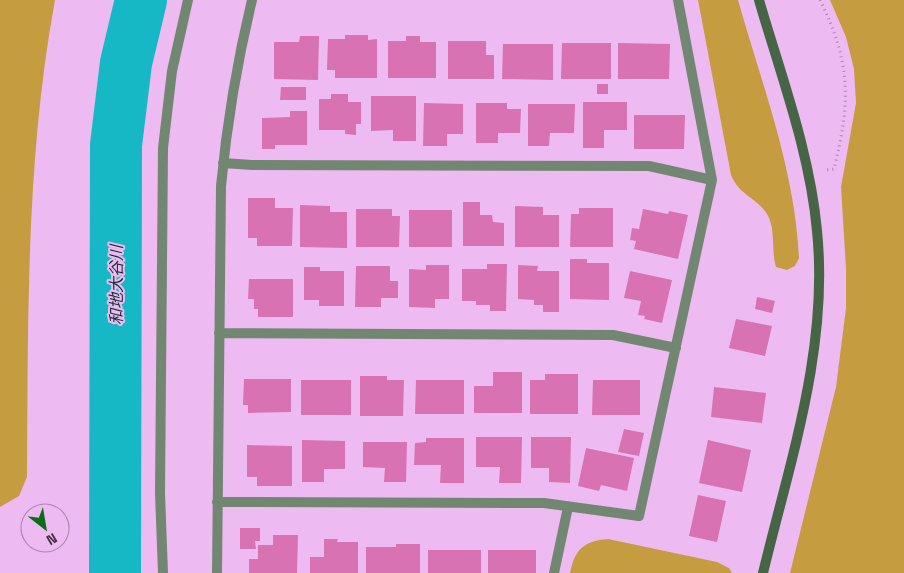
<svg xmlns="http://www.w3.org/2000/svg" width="904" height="573" viewBox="0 0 904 573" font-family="'Space Grotesk','Noto Sans JP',sans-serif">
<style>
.forest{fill:#c69c40}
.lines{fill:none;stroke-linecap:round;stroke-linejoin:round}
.river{stroke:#17b8c5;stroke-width:52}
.building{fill:#d972b2}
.path{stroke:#ab85ae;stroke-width:3;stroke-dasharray:1 4;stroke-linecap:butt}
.street{stroke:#728771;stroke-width:10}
.secondary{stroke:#466545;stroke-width:10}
.labels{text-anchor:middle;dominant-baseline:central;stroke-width:4;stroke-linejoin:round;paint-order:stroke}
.water-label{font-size:16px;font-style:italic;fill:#133134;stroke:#edbbf1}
</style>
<rect width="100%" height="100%" fill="#edbbf1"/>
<!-- forest -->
<path class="forest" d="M 0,0 L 55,0 C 26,157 28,318 27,477 L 19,496 L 0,507 Z
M 698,0 L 738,0 C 762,85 795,169 799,258 L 795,266 L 787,270 L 776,267 C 771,251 776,228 767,214 C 756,197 740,196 731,175 Z
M 830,0 L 904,0 L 904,573 L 790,573 L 836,387 L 846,308 L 846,268 L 841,187 L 856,103 L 854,69 L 846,37 Z
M 608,539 L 717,562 L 729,568 L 732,573 L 570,573 C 575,549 584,541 608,539 Z"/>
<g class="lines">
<!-- river -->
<path class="river" d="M 115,573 L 116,145 L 126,63 L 141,0"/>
</g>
<!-- building -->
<path class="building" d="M 345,35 L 368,35 L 368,40 L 377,39 L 377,78 L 335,78 L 335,70 L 327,70 L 328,39 L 345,39 Z
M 300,36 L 319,36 L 318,80 L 274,79 L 274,42 L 299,42 Z
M 406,36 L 420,36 L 420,42 L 436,42 L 436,78 L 388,78 L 388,41 L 406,41 Z
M 448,41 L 486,41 L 486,55 L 494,55 L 494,79 L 448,79 Z
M 562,43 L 611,43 L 611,79 L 561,79 Z
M 618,43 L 670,44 L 669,79 L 618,79 Z
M 503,44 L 553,44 L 553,80 L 502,79 Z
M 597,84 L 608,84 L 608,94 L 597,94 Z
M 281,87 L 306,87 L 306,100 L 280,100 Z
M 331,94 L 348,94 L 348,102 L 361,102 L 361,124 L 356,124 L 356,135 L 345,134 L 345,130 L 319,130 L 319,99 L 331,99 Z
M 371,96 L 416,96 L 416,141 L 393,141 L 393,130 L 371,131 Z
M 583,102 L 627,102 L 627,130 L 604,130 L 604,148 L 583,148 Z
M 424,103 L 463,104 L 463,134 L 447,134 L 447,146 L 423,146 Z
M 476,103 L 507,103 L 507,109 L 521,109 L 520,133 L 498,133 L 498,143 L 476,143 Z
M 528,104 L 575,104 L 574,133 L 550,133 L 549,146 L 528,146 Z
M 290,111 L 307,111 L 307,145 L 275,145 L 275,149 L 262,149 L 262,118 L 290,117 Z
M 634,115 L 685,115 L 684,149 L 634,149 Z
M 248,198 L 275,198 L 275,208 L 293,208 L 292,246 L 257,246 L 257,238 L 248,238 Z
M 463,202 L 480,202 L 480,215 L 492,215 L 493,222 L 504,223 L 504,246 L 463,246 Z
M 300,205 L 330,206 L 330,212 L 347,212 L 347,248 L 300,247 Z
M 515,206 L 543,207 L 543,215 L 559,215 L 559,247 L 515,247 Z
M 579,208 L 613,208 L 613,247 L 570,247 L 571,214 L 579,214 Z
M 356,209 L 392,209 L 392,216 L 400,216 L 399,247 L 356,247 Z
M 643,209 L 668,214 L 669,211 L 688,215 L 678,259 L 634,249 L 636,241 L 630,240 L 632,228 L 639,229 Z
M 409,210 L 452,210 L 452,247 L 409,247 Z
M 570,259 L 587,259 L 587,263 L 609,263 L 609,300 L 570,299 Z
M 487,264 L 507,264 L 506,311 L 490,311 L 490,305 L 476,305 L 476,301 L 462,301 L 462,269 L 487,269 Z
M 426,265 L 449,265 L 449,299 L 435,299 L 435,308 L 409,307 L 409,269 L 426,270 Z
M 518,265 L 538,266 L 537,271 L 559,271 L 559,312 L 543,312 L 543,305 L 534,305 L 534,300 L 518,299 Z
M 356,266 L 390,266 L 390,281 L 398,281 L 398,298 L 381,298 L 381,307 L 355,307 Z
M 304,267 L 320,267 L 320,271 L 344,271 L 344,306 L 319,306 L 319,300 L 304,300 Z
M 630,271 L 672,280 L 662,323 L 644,319 L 645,316 L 638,315 L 641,301 L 624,298 Z
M 249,279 L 293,279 L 293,317 L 258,317 L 258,309 L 254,309 L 254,299 L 248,299 Z
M 757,297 L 775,301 L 772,313 L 755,309 Z
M 736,319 L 772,326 L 765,356 L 729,348 Z
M 493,372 L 522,372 L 522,413 L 474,413 L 474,386 L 493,386 Z
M 545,374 L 578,374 L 578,414 L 530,414 L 530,380 L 545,380 Z
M 360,376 L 387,376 L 387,380 L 404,380 L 403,416 L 360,416 Z
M 244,379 L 291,379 L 291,412 L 248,413 L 248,405 L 243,405 Z
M 301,380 L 351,380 L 351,415 L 301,415 Z
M 416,380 L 464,380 L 464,414 L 415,414 Z
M 593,380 L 640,380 L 640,415 L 592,415 Z
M 714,387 L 766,393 L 762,423 L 711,417 Z
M 624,429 L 644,433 L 639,456 L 618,452 Z
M 476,437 L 522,437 L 521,483 L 499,483 L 500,467 L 476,467 Z
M 531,437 L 571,437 L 570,483 L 549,482 L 549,468 L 531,468 Z
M 426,438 L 464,438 L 464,483 L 440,483 L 441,465 L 414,465 L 415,443 L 426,442 Z
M 302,440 L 345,441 L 345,469 L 324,469 L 324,482 L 302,482 Z
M 708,440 L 751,450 L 742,492 L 699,483 Z
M 363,442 L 407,442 L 406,482 L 384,482 L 385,468 L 363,467 Z
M 247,445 L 292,446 L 292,486 L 257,486 L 257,477 L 247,477 Z
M 586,448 L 634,458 L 627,491 L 601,485 L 599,491 L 578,486 Z
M 698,495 L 726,501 L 717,542 L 689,536 Z
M 240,528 L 260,528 L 260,541 L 255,541 L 256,549 L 240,549 Z
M 273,535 L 298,535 L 297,573 L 249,573 L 249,559 L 258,559 L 258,545 L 273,545 Z
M 324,539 L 338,539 L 337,542 L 358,542 L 358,573 L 310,573 L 310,557 L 324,557 Z
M 396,544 L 420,544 L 420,573 L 366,573 L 366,547 L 396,547 Z
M 428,550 L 481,550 L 481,573 L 428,573 Z
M 488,550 L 536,550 L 536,573 L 488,573 Z"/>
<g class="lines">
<!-- path -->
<path class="path" d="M 820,0 C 851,63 851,101 834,169 L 827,170"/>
<!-- street -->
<path class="street" d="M 223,163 L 252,165 L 649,166 L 712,180
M 219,333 L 613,335 L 676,348
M 217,502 L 544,503 L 639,516 L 712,180 L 678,0
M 163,573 L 160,493 L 163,148 L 172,71 L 188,0
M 217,573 L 221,186 C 227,122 237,62 252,0
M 554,573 L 568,507"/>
<!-- secondary -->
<path class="secondary" d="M 759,0 C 781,76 810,152 817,231 C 829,348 790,461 763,573"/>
</g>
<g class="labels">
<!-- water labels -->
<g class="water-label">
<text transform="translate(116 285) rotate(-90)">和地大谷川</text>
</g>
</g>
<!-- north arrow -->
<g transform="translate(45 528) rotate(149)"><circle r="24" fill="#edbbf1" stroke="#aa84ad"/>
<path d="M0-4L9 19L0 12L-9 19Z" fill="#0d6c17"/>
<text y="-8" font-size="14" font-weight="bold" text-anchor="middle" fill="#453147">N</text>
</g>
</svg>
